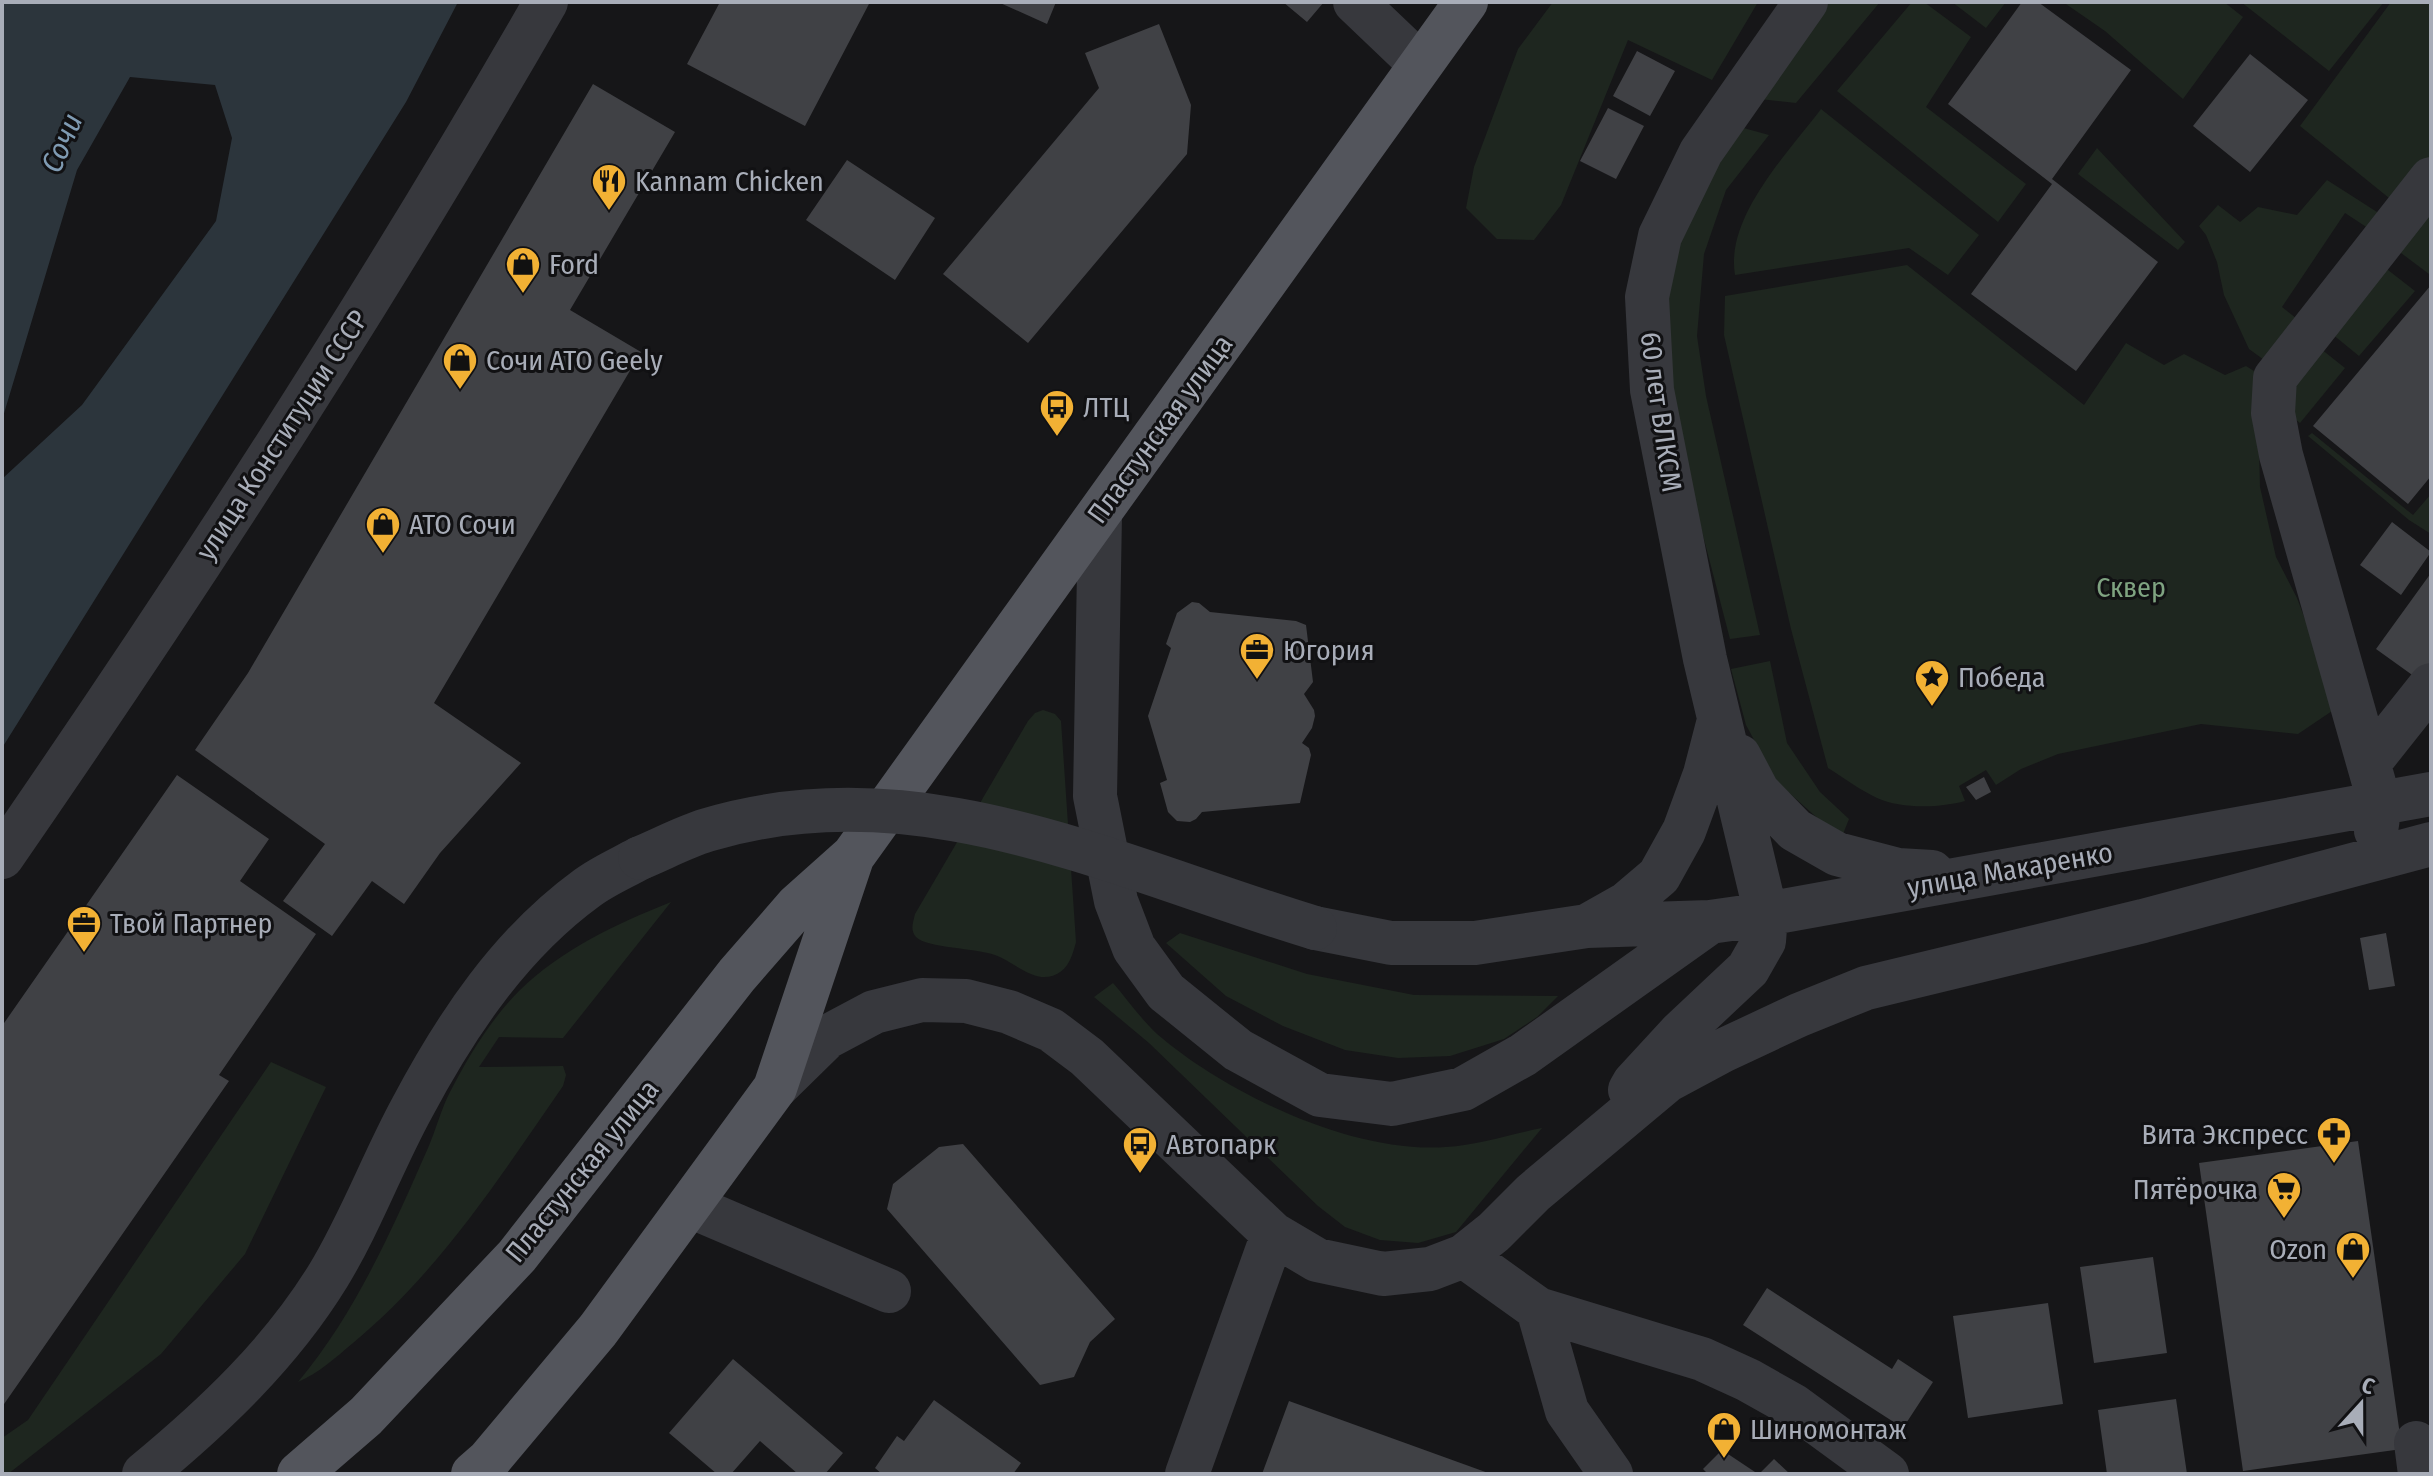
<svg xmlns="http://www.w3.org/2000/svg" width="2433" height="1476" viewBox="0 0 2433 1476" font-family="'Fira Sans Condensed',sans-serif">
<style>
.green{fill:#1e261f}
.water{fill:#2c353c}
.building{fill:#404145}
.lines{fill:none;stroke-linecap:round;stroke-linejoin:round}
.minor{stroke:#37383d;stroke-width:44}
.major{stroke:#53555c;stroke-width:44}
.minor-bridge{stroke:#37383d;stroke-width:44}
.labels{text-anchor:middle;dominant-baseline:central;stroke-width:6;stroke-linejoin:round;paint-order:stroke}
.poi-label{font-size:28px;fill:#a8adb8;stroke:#111113;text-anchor:start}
.street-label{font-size:28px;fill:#a8adb8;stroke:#111113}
.park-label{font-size:28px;fill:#7fa381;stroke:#111113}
.water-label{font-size:30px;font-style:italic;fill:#7f9bb3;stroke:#111113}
</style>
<rect width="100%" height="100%" fill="#161618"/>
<!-- green -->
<path class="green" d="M 1553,2 L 1758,2 L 1712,80 L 1628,40 L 1561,205 L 1534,240 L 1497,239 L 1466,208 L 1474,167 L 1518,49 Z
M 1823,2 L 1880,2 L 1796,103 L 1759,99 Z
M 1912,2 L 1924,2 L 1971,37 L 1926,107 L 2026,184 L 1998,222 L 1837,91 Z
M 1952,2 L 2006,2 L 1986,28 Z
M 2063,2 L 2224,2 L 2243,17 L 2183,99 L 2105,31 Z
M 2241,2 L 2384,2 L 2329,71 Z
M 2391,2 L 2431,2 L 2431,155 L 2394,202 L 2300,126 Z
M 1821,109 L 1979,235 L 1948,275 L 1909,248 L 1735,275 C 1725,217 1788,153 1821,109 Z
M 1740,127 L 1769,135 L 1726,190 L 1704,254 L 1697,336 L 1706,396 L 1760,635 L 1730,639 L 1682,455 L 1666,346 L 1671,250 Z
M 2097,148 L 2185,242 L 2178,250 L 2078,174 Z
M 2327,180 L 2388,219 L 2377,234 L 2345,213 L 2282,307 L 2306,326 L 2271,365 L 2249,349 L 2224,295 L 2217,262 L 2206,235 L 2199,226 L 2218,205 L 2240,222 L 2258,207 L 2297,215 Z
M 2431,197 L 2431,271 L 2429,274 L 2393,247 Z
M 2379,263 L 2415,291 L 2359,356 L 2326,329 Z
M 1907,265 L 2084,405 L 2126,343 L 2164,365 L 2184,354 L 2225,375 L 2246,366 L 2262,376 L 2258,407 L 2260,487 L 2276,557 L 2297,598 L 2338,707 L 2298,734 L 2201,724 L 2058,754 L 2021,769 L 1996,785 L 1986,770 L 1959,786 L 1965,801 C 1940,808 1901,809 1877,798 C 1860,790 1844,778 1828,768 L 1791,629 L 1724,335 L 1725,296 Z
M 2316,345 L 2345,368 L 2300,423 L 2282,409 Z
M 2312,433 L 2413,515 L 2431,494 L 2431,534 L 2409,520 L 2308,436 Z
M 1770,661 L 1787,743 L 1820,792 L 1849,819 L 1841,839 L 1777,782 L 1746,725 L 1731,669 Z
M 1043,710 L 1055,714 L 1061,721 L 1076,942 C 1072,957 1068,971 1052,976 C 1033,982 1012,961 995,955 C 976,948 927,948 916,937 C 910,930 913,923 915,914 L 1028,721 L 1035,713 Z
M 671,902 L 563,1038 L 499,1037 L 479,1067 L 563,1066 L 566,1075 L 563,1086 C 500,1177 439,1272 353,1343 C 335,1358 319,1373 298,1382 C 355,1314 392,1230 428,1148 C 436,1130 441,1109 450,1092 C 468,1057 491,1019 519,991 C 562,949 616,924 671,902 Z
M 1180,933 L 1307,974 L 1414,995 L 1558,996 L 1537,1017 L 1504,1039 L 1450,1056 L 1398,1058 L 1345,1050 L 1283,1026 L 1226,996 L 1166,943 Z
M 1113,983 C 1127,999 1141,1019 1157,1034 C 1227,1094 1353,1154 1446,1147 C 1478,1145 1511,1134 1542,1128 L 1456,1232 L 1418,1243 L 1380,1240 L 1345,1227 L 1318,1206 L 1149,1043 L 1094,997 Z
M 271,1062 L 326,1087 L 245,1254 L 161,1354 L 8,1474 L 2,1474 L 2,1438 L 28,1420 Z"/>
<!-- water -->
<path class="water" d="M 2,2 L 458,2 L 406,102 L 2,748 L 2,479 L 82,405 L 216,221 L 232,138 L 215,85 L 130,77 L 77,170 L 2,420 Z"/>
<!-- building -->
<path class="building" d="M 720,2 L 870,2 L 805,126 L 687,64 Z
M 998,2 L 1056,2 L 1047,24 Z
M 1283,2 L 1324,2 L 1307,22 Z
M 2022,2 L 2038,2 L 2131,70 L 2052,179 L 2158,262 L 2076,371 L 1971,294 L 2052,184 L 1948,104 Z
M 1159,24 L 1191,105 L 1187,154 L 1028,343 L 943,274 L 1099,88 L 1085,53 Z
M 1637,51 L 1675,71 L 1650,116 L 1613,96 Z
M 2250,54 L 2308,100 L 2250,172 L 2193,126 Z
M 593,84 L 675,132 L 570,310 L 641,352 L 434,703 L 521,763 L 440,853 L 404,904 L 372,881 L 332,936 L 283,901 L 325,844 L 195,750 L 248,673 Z
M 1608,108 L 1644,126 L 1616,179 L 1580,161 Z
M 847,160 L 935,218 L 895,280 L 806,220 Z
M 2431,285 L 2431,476 L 2408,504 L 2313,426 Z
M 2392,522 L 2431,552 L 2401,595 L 2360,565 Z
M 2431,573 L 2431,669 L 2422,682 L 2376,649 Z
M 1192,602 L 1199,603 L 1210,612 L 1296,621 L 1306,625 L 1313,682 L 1304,694 L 1314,710 L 1315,716 L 1312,728 L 1302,743 L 1309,748 L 1311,755 L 1300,803 L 1202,812 L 1196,819 L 1190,822 L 1177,821 L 1168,812 L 1160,783 L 1167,780 L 1148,716 L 1171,648 L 1166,644 L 1177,613 Z
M 177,775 L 269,839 L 240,881 L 316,934 L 219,1075 L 229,1081 L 2,1407 L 2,1026 Z
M 1984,777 L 1991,792 L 1976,800 L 1966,787 Z
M 2386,933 L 2395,986 L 2369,990 L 2360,938 Z
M 2358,1141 L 2402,1449 L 2243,1471 L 2199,1163 Z
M 963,1144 L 1115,1319 L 1090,1342 L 1074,1377 L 1040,1385 L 887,1209 L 893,1184 L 939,1147 Z
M 2153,1257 L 2167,1353 L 2094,1363 L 2080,1267 Z
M 1767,1288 L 1892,1369 L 1898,1359 L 1933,1382 L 1903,1428 L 1743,1325 Z
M 2048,1303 L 2063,1404 L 1968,1418 L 1953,1316 Z
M 733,1359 L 843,1453 L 825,1474 L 798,1474 L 760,1441 L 731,1474 L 717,1474 L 669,1433 Z
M 2176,1399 L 2187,1474 L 2107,1474 L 2098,1410 Z
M 934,1400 L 1021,1463 L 1013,1474 L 882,1474 L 875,1468 L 897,1436 L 904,1441 Z
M 1289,1401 L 1491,1474 L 1262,1474 Z
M 1722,1450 L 1758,1474 L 1708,1474 L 1703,1469 Z
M 1774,1459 L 1790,1474 L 1759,1474 Z"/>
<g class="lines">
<!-- minor -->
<path class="minor" d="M 1355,2 L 1420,64
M 1100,514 L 1095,796 L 1116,901 L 1134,948 L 1166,992 L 1238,1050 L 1320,1095 L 1392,1104 L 1463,1089 L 1523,1055 L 1710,922
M 1739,756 L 1758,792 L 1795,830 L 1837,854 L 1898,870 L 1932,872
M 2369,763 L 2431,685
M 2376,831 L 2380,804 L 2281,455 L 2273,413 L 2275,378 L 2431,179
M 2,857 C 194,579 378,295 546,2
M 1587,926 L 1710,922 L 1766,914 L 2431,794
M 1315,928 L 1391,943 L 1475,943 L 1587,926 L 1626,904 L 1659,876 L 1684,831 L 1705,774 L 1719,720
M 775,1088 L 827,1037 L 874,1012 L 922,1000 L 966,1001 L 1009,1012 L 1051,1030 L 1087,1057 L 1273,1234 L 1317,1260 L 1383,1274 L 1430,1269 L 1464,1256 L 1494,1232 L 1533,1193 L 1668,1080 L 1722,1051 L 1799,1015 L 1866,988 L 2143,921 L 2431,844
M 1630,1090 L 1634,1083 L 1681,1032 L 1748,969 L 1764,941 L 1766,914 L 1705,659 L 1652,390 L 1647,297 L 1660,236 L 1701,152 L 1806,2
M 690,1206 L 889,1291
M 1464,1256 L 1538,1309 L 1702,1359 L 1748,1380 L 1794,1406 L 1887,1474
M 1538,1309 L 1567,1411 L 1611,1474
M 2416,1443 L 2420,1474
M 144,1474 C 214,1416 280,1354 328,1276 C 361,1222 382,1163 412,1108 C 456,1025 510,944 587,888 C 603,876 622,868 640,858
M 1187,1474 L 1273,1234"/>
<!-- major -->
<path class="major" d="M 299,1474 L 366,1416 L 517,1256 L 737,975 L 797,906 L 853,856 L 1466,2
M 473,1474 L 489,1460 L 598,1330 L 775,1088 L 852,858"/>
<!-- minor-bridge -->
<path class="minor-bridge" d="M 640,858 C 662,849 684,837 707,830 C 919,766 1116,868 1315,928"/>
</g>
<!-- icons -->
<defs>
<g id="restaurant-pin" transform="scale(1.8)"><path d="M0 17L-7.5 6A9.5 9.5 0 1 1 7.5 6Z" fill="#f2b134" stroke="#111113"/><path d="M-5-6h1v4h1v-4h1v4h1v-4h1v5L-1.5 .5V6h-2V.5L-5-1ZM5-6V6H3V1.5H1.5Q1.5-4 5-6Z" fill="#111"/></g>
<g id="shop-pin" transform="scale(1.8)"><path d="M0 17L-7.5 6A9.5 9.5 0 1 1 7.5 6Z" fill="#f2b134" stroke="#111113"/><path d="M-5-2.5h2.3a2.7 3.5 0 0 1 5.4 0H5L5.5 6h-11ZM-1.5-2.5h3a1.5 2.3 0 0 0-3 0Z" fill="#111"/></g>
<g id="bus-pin" transform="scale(1.8)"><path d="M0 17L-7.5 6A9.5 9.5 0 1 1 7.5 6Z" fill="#f2b134" stroke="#111113"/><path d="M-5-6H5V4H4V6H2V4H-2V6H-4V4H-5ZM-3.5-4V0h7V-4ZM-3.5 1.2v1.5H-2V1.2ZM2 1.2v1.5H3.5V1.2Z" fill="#111"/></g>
<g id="office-pin" transform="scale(1.8)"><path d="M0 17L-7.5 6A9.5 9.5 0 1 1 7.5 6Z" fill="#f2b134" stroke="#111113"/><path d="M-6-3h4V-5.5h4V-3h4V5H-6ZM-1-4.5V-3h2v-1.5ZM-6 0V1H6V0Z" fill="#111"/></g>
<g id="sight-pin" transform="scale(1.8)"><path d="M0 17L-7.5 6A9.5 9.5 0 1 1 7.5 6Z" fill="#f2b134" stroke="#111113"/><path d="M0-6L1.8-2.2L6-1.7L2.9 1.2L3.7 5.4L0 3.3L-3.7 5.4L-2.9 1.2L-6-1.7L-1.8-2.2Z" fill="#111"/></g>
<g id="pharmacy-pin" transform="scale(1.8)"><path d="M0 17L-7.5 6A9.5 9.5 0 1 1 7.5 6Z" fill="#f2b134" stroke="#111113"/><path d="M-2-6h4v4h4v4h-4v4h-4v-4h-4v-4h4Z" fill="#111"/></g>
<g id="supermarket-pin" transform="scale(1.8)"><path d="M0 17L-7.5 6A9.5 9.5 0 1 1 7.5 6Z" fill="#f2b134" stroke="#111113"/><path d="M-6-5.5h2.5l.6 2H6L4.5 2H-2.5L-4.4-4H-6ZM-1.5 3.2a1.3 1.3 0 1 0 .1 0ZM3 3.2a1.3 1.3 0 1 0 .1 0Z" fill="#111"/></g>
</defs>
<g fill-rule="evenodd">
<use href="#restaurant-pin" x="609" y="181"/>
<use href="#shop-pin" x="523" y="264"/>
<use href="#shop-pin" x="460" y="360"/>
<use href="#bus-pin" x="1057" y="407"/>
<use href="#shop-pin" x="383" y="524"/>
<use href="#office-pin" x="1257" y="650"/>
<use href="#sight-pin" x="1932" y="677"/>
<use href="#office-pin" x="84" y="923"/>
<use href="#pharmacy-pin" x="2334" y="1134"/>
<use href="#bus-pin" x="1140" y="1144"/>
<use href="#supermarket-pin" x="2284" y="1189"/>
<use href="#shop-pin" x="2353" y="1249"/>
<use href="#shop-pin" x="1724" y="1429"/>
</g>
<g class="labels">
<!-- poi labels -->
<g class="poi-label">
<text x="635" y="181">Kannam Chicken</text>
<text x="549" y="264">Ford</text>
<text x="486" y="360">Сочи АТО Geely</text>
<text x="1083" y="407">ЛТЦ</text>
<text x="409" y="524">АТО Сочи</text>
<text x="1283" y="650">Югория</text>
<text x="1958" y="677">Победа</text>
<text x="110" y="923">Твой Партнер</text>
<text x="2308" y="1134" text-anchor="end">Вита Экспресс</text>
<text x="1166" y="1144">Автопарк</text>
<text x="2258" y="1189" text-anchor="end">Пятёрочка</text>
<text x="2327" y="1249" text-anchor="end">Ozon</text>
<text x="1750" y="1429">Шиномонтаж</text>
</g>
<!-- street labels -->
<g class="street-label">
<text transform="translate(1661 412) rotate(82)">60 лет ВЛКСМ</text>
<text transform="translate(1160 429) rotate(-54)">Пластунская улица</text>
<text transform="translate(282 435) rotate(-57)">улица Конституции СССР</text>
<text transform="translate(2010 870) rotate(-10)">улица Макаренко</text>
<text transform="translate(582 1171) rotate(-51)">Пластунская улица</text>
</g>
<!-- park labels -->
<g class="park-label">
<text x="2131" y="587">Сквер</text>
</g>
<!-- water labels -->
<g class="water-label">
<text transform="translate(62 143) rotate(-67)">Сочи</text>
</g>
</g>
<!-- border -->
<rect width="2433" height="1476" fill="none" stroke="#a8adb8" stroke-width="8"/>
<!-- north arrow -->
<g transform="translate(2361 1404) rotate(21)" stroke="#111113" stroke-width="6" paint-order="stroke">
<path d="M0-6L14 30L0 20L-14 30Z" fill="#a8adb8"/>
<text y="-12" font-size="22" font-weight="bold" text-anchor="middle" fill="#a8adb8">С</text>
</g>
</svg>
